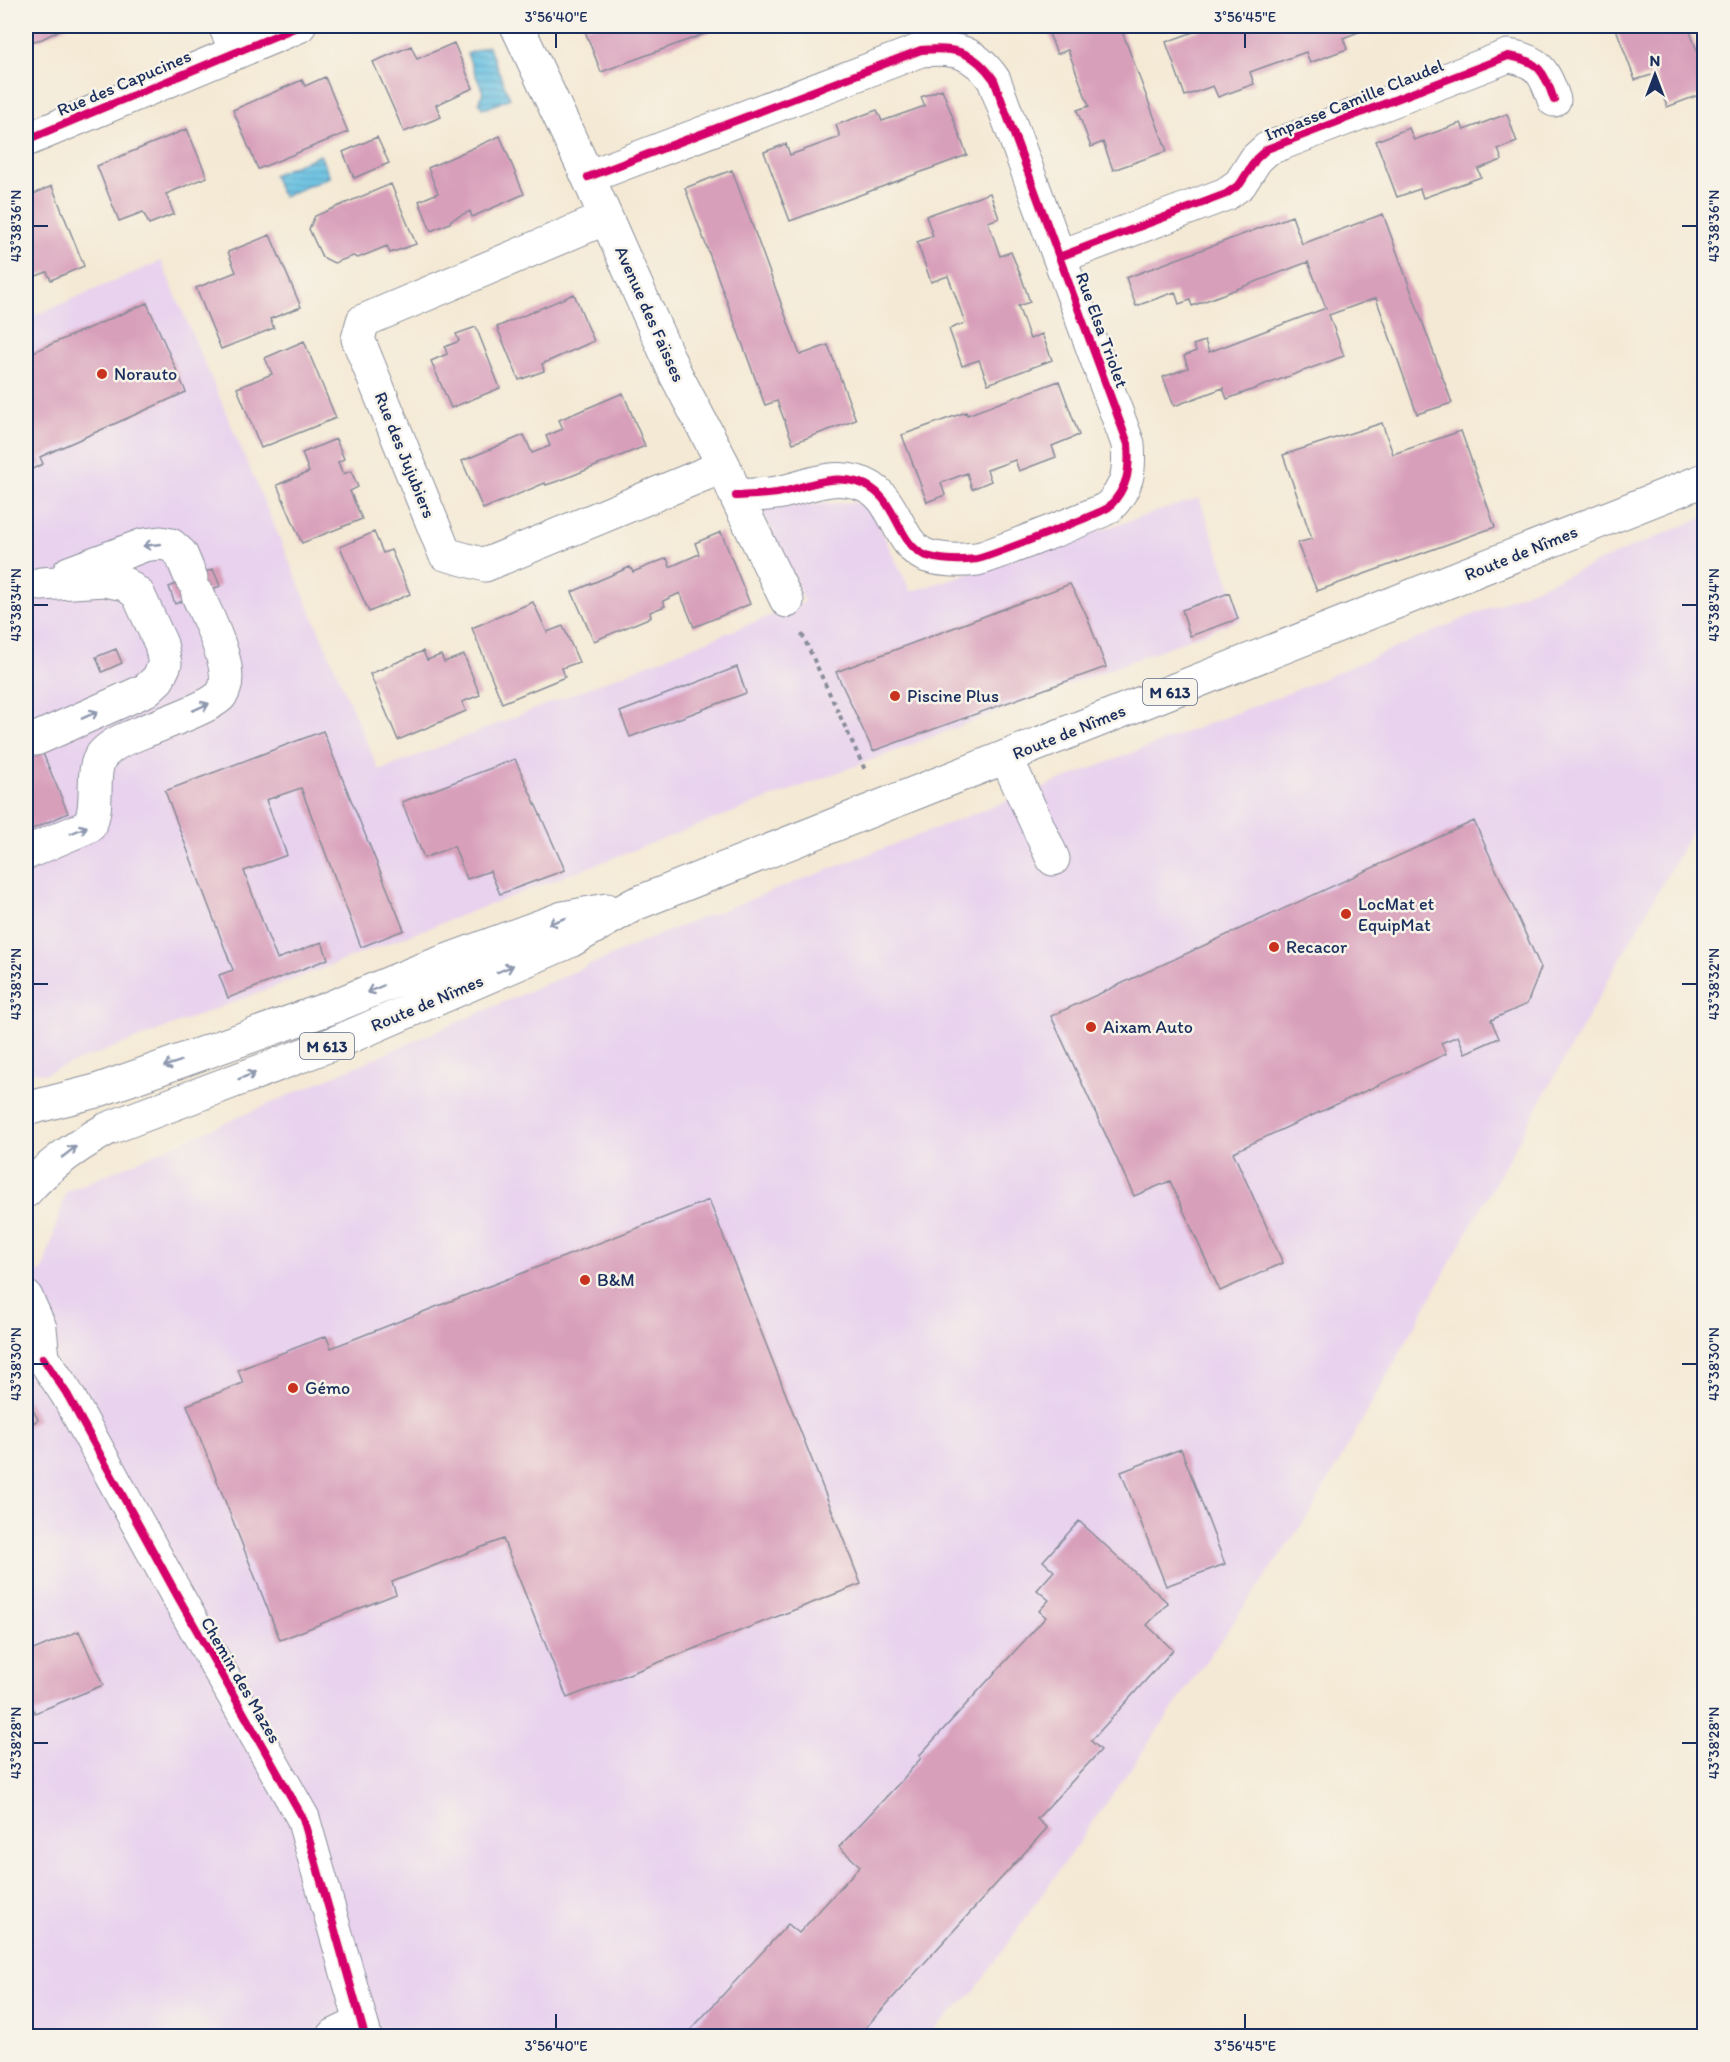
<svg xmlns="http://www.w3.org/2000/svg" width="1730" height="2062" viewBox="0 0 1730 2062" font-family="Itim,sans-serif">
<style>
.built{fill:#e8d2ee}
.water{fill:url(#water-rules);stroke:#4078a0;stroke-width:1.5}
.building{fill:#d89fba}
.lines{fill:none;stroke-linecap:round;stroke-linejoin:round}
.minor-casing{stroke:#888c99;stroke-width:35}
.major-casing{stroke:#888c99;stroke-width:35}
.path{stroke:#888c99;stroke-width:4;stroke-dasharray:4.5 4.5;stroke-linecap:butt}
.minor{stroke:#fff;stroke-width:33}
.major{stroke:#fff;stroke-width:33}
.cycleway-casing{stroke:#f7f3e8;stroke-width:11}
.cycleway{stroke:#d6006c;stroke-width:8}
.oneway{stroke:#8d97ae}
.ticks{fill:none;stroke:#1b2f5e;stroke-width:2}
.poi-dot{fill:#c8321e;stroke:#f7f3e8;stroke-width:2}
.labels{text-anchor:middle;dominant-baseline:central;stroke-width:5;stroke-linejoin:round;paint-order:stroke}
.shield{fill:#f7f3e8;stroke:#5d6a87;stroke-width:1.5}
.shield-label{font-size:16px;font-weight:bold;fill:#1b2f5e}
.street-label{font-size:18px;fill:#1b2f5e;stroke:#f7f3e8}
.poi-label{font-size:18px;fill:#1b2f5e;stroke:#f7f3e8;text-anchor:start}
.neatline{fill:none;stroke:#1b2f5e;stroke-width:2}
.ticks-label{font-size:15px;text-anchor:middle;fill:#1b2f5e}
</style>
<defs>
<pattern id="water-rules" width="6" height="5" patternUnits="userSpaceOnUse" patternTransform="scale(1.5)"><rect width="6" height="5" fill="#64c0e2"/><path d="M0 2.5h6" fill="none" stroke="#529cba"/></pattern>
</defs>
<rect width="100%" height="100%" fill="#f7f3e8"/>
<filter id="ink" filterUnits="userSpaceOnUse"><feTurbulence type="fractalNoise" baseFrequency=".0167" numOctaves="2"/><feDisplacementMap in="SourceGraphic" scale="12" xChannelSelector="R" yChannelSelector="G"/><feConvolveMatrix kernelMatrix="1 2 1 2 8 2 1 2 1" color-interpolation-filters="sRGB"/></filter>
<filter id="wash" filterUnits="userSpaceOnUse"><feTurbulence type="fractalNoise" baseFrequency=".008" numOctaves="4" result="noise"/><feDisplacementMap in="SourceGraphic" scale="24" xChannelSelector="R" yChannelSelector="G"/><feGaussianBlur stdDeviation="1.35" result="paint"/><feColorMatrix in="noise" values="0 0 0 0 0 0 0 0 0 0 0 0 0 0 0 0 0 1.4 0 .05"/><feComposite in="paint" operator="in"/></filter>
<g filter="url(#wash)">
<rect width="100%" height="100%" fill="#f4e9d4"/>
<!-- built -->
<path class="built" d="M 161,261 L 379,771 L 805,602 L 760,507 L 867,502 L 911,592 L 1199,498 L 1242,619 L 44,1074 L 26,1070 L 26,319 Z
M 1704,517 L 1704,809 L 1312,1510 L 975,1990 L 927,2036 L 26,2036 L 26,1277 L 43,1270 L 66,1192 L 668,931 L 1291,692 Z"/>
<!-- water -->
<path class="water" d="M 488,46 L 510,98 L 487,108 L 482,108 L 479,102 L 483,92 L 467,54 Z
M 320,155 L 330,177 L 284,196 L 280,192 L 273,175 Z"/>
<g id="blocks">
<!-- building -->
<path class="building" d="M 26,26 L 68,26 L 42,39 L 26,43 Z
M 583,26 L 726,26 L 601,72 Z
M 1046,26 L 1120,26 L 1167,151 L 1113,170 L 1103,142 L 1091,147 L 1077,110 L 1089,106 L 1068,50 L 1057,54 Z
M 1210,26 L 1374,26 L 1343,38 L 1347,49 L 1328,56 L 1310,63 L 1306,52 L 1250,72 L 1254,84 L 1218,97 L 1213,86 L 1185,96 L 1166,42 Z
M 1615,26 L 1688,26 L 1704,70 L 1704,93 L 1667,107 L 1655,74 L 1635,80 Z
M 454,43 L 473,88 L 436,105 L 441,117 L 404,132 L 373,62 L 411,46 L 417,59 Z
M 325,77 L 348,132 L 258,169 L 233,110 L 302,80 L 305,86 Z
M 942,89 L 967,155 L 790,221 L 764,152 L 786,144 L 790,155 L 840,137 L 836,125 L 877,110 L 882,121 L 925,106 L 921,97 Z
M 1507,114 L 1517,142 L 1498,149 L 1502,160 L 1478,169 L 1481,177 L 1423,198 L 1420,189 L 1397,197 L 1376,141 L 1409,128 L 1414,140 L 1461,123 L 1464,130 Z
M 187,129 L 207,177 L 166,194 L 174,214 L 149,224 L 143,212 L 119,221 L 97,166 Z
M 500,136 L 524,194 L 472,217 L 470,211 L 451,220 L 450,223 L 431,231 L 419,201 L 438,193 L 428,168 Z
M 377,137 L 389,163 L 354,178 L 343,152 Z
M 732,170 L 800,355 L 828,345 L 856,420 L 793,443 L 777,401 L 765,405 L 685,188 Z
M 391,184 L 416,244 L 390,253 L 387,246 L 358,258 L 353,256 L 334,263 L 322,257 L 309,229 L 315,216 Z
M 52,186 L 84,266 L 51,280 L 47,272 L 26,280 L 26,217 L 36,213 L 29,196 Z
M 990,193 L 999,218 L 988,222 L 1000,256 L 1011,252 L 1021,276 L 1030,302 L 1018,306 L 1030,339 L 1042,334 L 1052,360 L 988,384 L 979,360 L 962,366 L 949,329 L 965,323 L 957,300 L 948,276 L 931,282 L 917,242 L 933,236 L 926,216 Z
M 1383,214 L 1452,403 L 1417,414 L 1376,298 L 1329,315 L 1344,356 L 1227,399 L 1223,388 L 1174,406 L 1163,377 L 1188,368 L 1184,356 L 1196,351 L 1193,345 L 1205,341 L 1209,352 L 1326,308 L 1308,262 L 1192,306 L 1190,300 L 1179,304 L 1175,292 L 1136,306 L 1126,278 L 1292,216 L 1302,244 Z
M 270,235 L 301,307 L 270,319 L 274,328 L 221,349 L 196,288 L 236,272 L 228,252 Z
M 574,294 L 594,341 L 542,364 L 544,371 L 519,380 L 497,327 Z
M 147,303 L 186,392 L 40,457 L 43,464 L 26,472 L 26,355 Z
M 476,327 L 500,388 L 451,408 L 431,361 L 447,354 L 445,347 L 459,341 L 456,334 Z
M 304,341 L 336,418 L 261,448 L 237,388 L 272,374 L 265,358 Z
M 1059,381 L 1079,435 L 1052,446 L 1056,457 L 1019,471 L 1015,460 L 987,470 L 991,481 L 972,489 L 967,473 L 941,483 L 945,495 L 927,502 L 902,435 L 966,412 L 967,415 Z
M 623,393 L 645,446 L 564,479 L 546,485 L 545,483 L 483,509 L 462,461 L 524,435 L 532,453 L 550,446 L 546,436 L 563,429 L 559,420 Z
M 1382,423 L 1393,454 L 1461,431 L 1495,527 L 1317,591 L 1297,543 L 1312,539 L 1283,455 Z
M 336,439 L 344,459 L 338,462 L 343,474 L 351,471 L 358,487 L 350,491 L 362,519 L 302,543 L 277,485 L 309,472 L 302,453 Z
M 374,532 L 383,553 L 391,550 L 410,594 L 369,612 L 340,547 Z
M 721,532 L 750,604 L 694,627 L 680,593 L 663,601 L 665,606 L 650,612 L 651,617 L 594,641 L 572,592 L 630,567 L 633,572 L 667,558 L 670,567 L 699,554 L 695,543 Z
M 213,569 L 220,586 L 175,604 L 169,587 Z
M 1070,584 L 1086,614 L 1106,667 L 873,751 L 836,672 Z
M 1229,593 L 1238,619 L 1190,636 L 1182,610 Z
M 533,602 L 547,632 L 563,626 L 579,662 L 562,668 L 565,677 L 502,703 L 472,628 Z
M 116,649 L 122,663 L 102,672 L 96,657 Z
M 423,651 L 427,660 L 441,655 L 444,662 L 464,655 L 480,695 L 462,702 L 466,711 L 398,740 L 370,674 Z
M 737,667 L 746,693 L 630,737 L 620,712 Z
M 26,713 L 68,813 L 26,832 Z
M 323,731 L 404,930 L 361,947 L 301,788 L 266,800 L 287,855 L 244,871 L 267,934 L 277,959 L 322,942 L 328,959 L 228,998 L 219,975 L 233,970 L 165,791 Z
M 515,759 L 565,870 L 500,894 L 490,871 L 467,879 L 454,846 L 424,858 L 402,802 Z
M 1474,821 L 1541,968 L 1527,1004 L 1491,1020 L 1499,1038 L 1465,1053 L 1458,1036 L 1441,1043 L 1446,1054 L 1233,1152 L 1283,1263 L 1220,1291 L 1170,1181 L 1134,1196 L 1051,1016 Z
M 709,1200 L 861,1584 L 567,1698 L 503,1539 L 392,1582 L 396,1594 L 280,1640 L 187,1405 L 243,1383 L 238,1370 L 326,1336 L 331,1348 Z
M 27,1398 L 38,1420 L 26,1427 L 26,1399 Z
M 1181,1449 L 1225,1564 L 1166,1586 L 1121,1472 Z
M 1079,1521 L 1168,1603 L 1147,1625 L 1173,1650 L 1091,1741 L 1101,1750 L 1037,1819 L 1047,1828 L 858,2036 L 685,2036 L 788,1924 L 799,1933 L 860,1866 L 839,1847 L 902,1780 L 921,1758 L 919,1756 L 1046,1617 L 1039,1611 L 1049,1600 L 1037,1590 L 1054,1571 L 1043,1561 Z
M 79,1631 L 103,1685 L 35,1713 L 31,1703 L 26,1705 L 26,1653 Z"/>
</g>
</g>
<g filter="url(#ink)">
<use href="#blocks" fill-opacity="0" stroke="#888c99" stroke-width="1.5"/>
<g class="lines">
<!-- minor casing -->
<g class="minor-casing">
<path id="minor" d="M 225,26 L 237,52
M 517,26 L 588,177 L 675,373 L 724,466 L 736,496 L 787,601
M 26,140 L 299,26
M 588,177 L 921,50 C 955,47 974,51 994,80 L 1128,444 C 1130,471 1128,487 1109,507 C 1104,512 988,557 977,559 C 960,561 944,561 927,556 C 895,545 898,492 857,482 C 828,474 804,488 777,493 C 763,495 749,495 736,496
M 606,218 L 363,321 L 358,339 L 445,554 L 485,565 L 724,466
M 1059,257 L 1226,194 L 1240,184 L 1256,159 L 1267,149 L 1508,56 C 1538,60 1545,72 1554,100
M 69,573 L 144,545 L 160,543 L 171,545 L 181,554 L 191,578
M 36,739 L 146,690 L 158,679 L 165,664 L 161,644 L 138,594 L 125,584 L 104,580 L 41,584
M 1006,757 L 1053,859
M 26,853 L 89,826 C 101,805 89,771 102,755 C 112,743 128,738 142,732 C 159,725 211,707 221,695 C 238,674 207,617 198,595
M 26,1297 L 40,1328 L 43,1358 L 26,1350
M 43,1358 L 67,1394 L 178,1597 L 303,1818 L 365,2036
M 333,2036 L 360,2023"/>
</g>
<!-- major casing -->
<g class="major-casing">
<path id="major" d="M 26,1109 L 96,1091 L 327,1009 L 419,971 L 563,918 L 607,910
M 26,1191 C 48,1165 77,1146 107,1129 L 335,1043 L 570,941 L 635,904 L 1704,480"/>
</g>
<!-- path -->
<path class="path" d="M 802,634 L 866,772"/>
<!-- minor -->
<use href="#minor" class="minor"/>
<!-- major -->
<use href="#major" class="major"/>
<!-- cycleway casing -->
<g class="cycleway-casing">
<path id="cycleway" d="M 26,140 L 299,26
M 588,177 L 921,50 C 955,47 974,51 994,80 L 1128,444 C 1130,471 1128,487 1109,507 C 1104,512 988,557 977,559 C 960,561 944,561 927,556 C 895,545 898,492 857,482 C 828,474 804,488 777,493 C 763,495 749,495 736,496
M 1059,257 L 1226,194 L 1240,184 L 1256,159 L 1267,149 L 1508,56 C 1538,60 1545,72 1554,100
M 43,1358 L 67,1394 L 178,1597 L 303,1818 L 365,2036"/>
</g>
<!-- cycleway -->
<use href="#cycleway" class="cycleway"/>
</g>
<!-- one-way arrows -->
<defs><path id="oneway-shaft" d="M-6 0H5M1.5-3L5.5 0L1.5 3" fill="none" stroke-width="1.6" stroke-linecap="round" stroke-linejoin="round" transform="scale(1.5)"/></defs>
<g class="oneway">
<use href="#oneway-shaft" transform="translate(152 545) rotate(174)"/>
<use href="#oneway-shaft" transform="translate(201 707) rotate(-24)"/>
<use href="#oneway-shaft" transform="translate(90 715) rotate(-24)"/>
<use href="#oneway-shaft" transform="translate(79 830) rotate(-23)"/>
<use href="#oneway-shaft" transform="translate(557 921) rotate(162)"/>
<use href="#oneway-shaft" transform="translate(505 969) rotate(-23)"/>
<use href="#oneway-shaft" transform="translate(375 989) rotate(157)"/>
<use href="#oneway-shaft" transform="translate(172 1064) rotate(161)"/>
<use href="#oneway-shaft" transform="translate(247 1076) rotate(-21)"/>
<use href="#oneway-shaft" transform="translate(69 1152) rotate(-38)"/>
</g>
</g>
<!-- ticks -->
<path class="ticks" d="M 556,33 L 556,48M 1245,33 L 1245,48M 33,226 L 48,226M 1682,226 L 1697,226M 33,605 L 48,605M 1682,605 L 1697,605M 33,984 L 48,984M 1682,984 L 1697,984M 33,1364 L 48,1364M 1682,1364 L 1697,1364M 33,1743 L 48,1743M 1682,1743 L 1697,1743M 556,2014 L 556,2029M 1245,2014 L 1245,2029"/>
<!-- markers -->
<g class="poi-dot">
<circle cx="102" cy="374" r="6"/>
<circle cx="895" cy="696" r="6"/>
<circle cx="1346" cy="914" r="6"/>
<circle cx="1274" cy="947" r="6"/>
<circle cx="1091" cy="1027" r="6"/>
<circle cx="585" cy="1280" r="6"/>
<circle cx="293" cy="1388" r="6"/>
</g>
<g class="labels">
<!-- shield labels -->
<g class="shield">
<rect x="1143" y="679" width="54" height="26" rx="4.5"/>
<rect x="300" y="1033" width="54" height="26" rx="4.5"/>
</g>
<g class="shield-label">
<text x="1170" y="692">M 613</text>
<text x="327" y="1046">M 613</text>
</g>
<!-- street labels -->
<g class="street-label">
<text transform="translate(124 83) rotate(-23)">Rue des Capucines</text>
<text transform="translate(1354 100) rotate(-22)">Impasse Camille Claudel</text>
<text transform="translate(650 314) rotate(66)">Avenue des Faïsses</text>
<text transform="translate(1102 330) rotate(70)">Rue Elsa Triolet</text>
<text transform="translate(405 455) rotate(68)">Rue des Jujubiers</text>
<text transform="translate(1521 553) rotate(-22)">Route de Nîmes</text>
<text transform="translate(1069 732) rotate(-22)">Route de Nîmes</text>
<text transform="translate(427 1003) rotate(-23)">Route de Nîmes</text>
<text transform="translate(241 1680) rotate(60)">Chemin des Mazes</text>
</g>
<!-- poi labels -->
<g class="poi-label">
<text x="114" y="374">Norauto</text>
<text x="907" y="696">Piscine Plus</text>
<text x="1358" y="904">LocMat et<tspan x="1358" dy="21">EquipMat</tspan></text>
<text x="1286" y="947">Recacor</text>
<text x="1103" y="1027">Aixam Auto</text>
<text x="597" y="1280">B&amp;M</text>
<text x="305" y="1388">Gémo</text>
</g>
</g>
<!-- margin -->
<rect width="1730" height="2062" fill="none" stroke="#f7f3e8" stroke-width="66"/>
<!-- north arrow -->
<g transform="translate(1655 75)" stroke="#f7f3e8" stroke-width="4.5" paint-order="stroke">
<path d="M0-4.5L10 22L0 15L-10 22Z" fill="#1b2f5e"/>
<text y="-9" font-size="16" font-weight="bold" text-anchor="middle" fill="#1b2f5e">N</text>
</g>
<rect x="33" y="33" width="1664" height="1996" class="neatline"/>
<g class="ticks-label">
<text x="556" y="22">3°56'40"E</text>
<text x="1245" y="22">3°56'45"E</text>
<text transform="translate(16 226) rotate(-90)" y="5">43°38'36"N</text>
<text transform="translate(1714 226) rotate(-90)" y="5">43°38'36"N</text>
<text transform="translate(16 605) rotate(-90)" y="5">43°38'34"N</text>
<text transform="translate(1714 605) rotate(-90)" y="5">43°38'34"N</text>
<text transform="translate(16 984) rotate(-90)" y="5">43°38'32"N</text>
<text transform="translate(1714 984) rotate(-90)" y="5">43°38'32"N</text>
<text transform="translate(16 1364) rotate(-90)" y="5">43°38'30"N</text>
<text transform="translate(1714 1364) rotate(-90)" y="5">43°38'30"N</text>
<text transform="translate(16 1743) rotate(-90)" y="5">43°38'28"N</text>
<text transform="translate(1714 1743) rotate(-90)" y="5">43°38'28"N</text>
<text x="556" y="2051">3°56'40"E</text>
<text x="1245" y="2051">3°56'45"E</text>
</g>
</svg>
